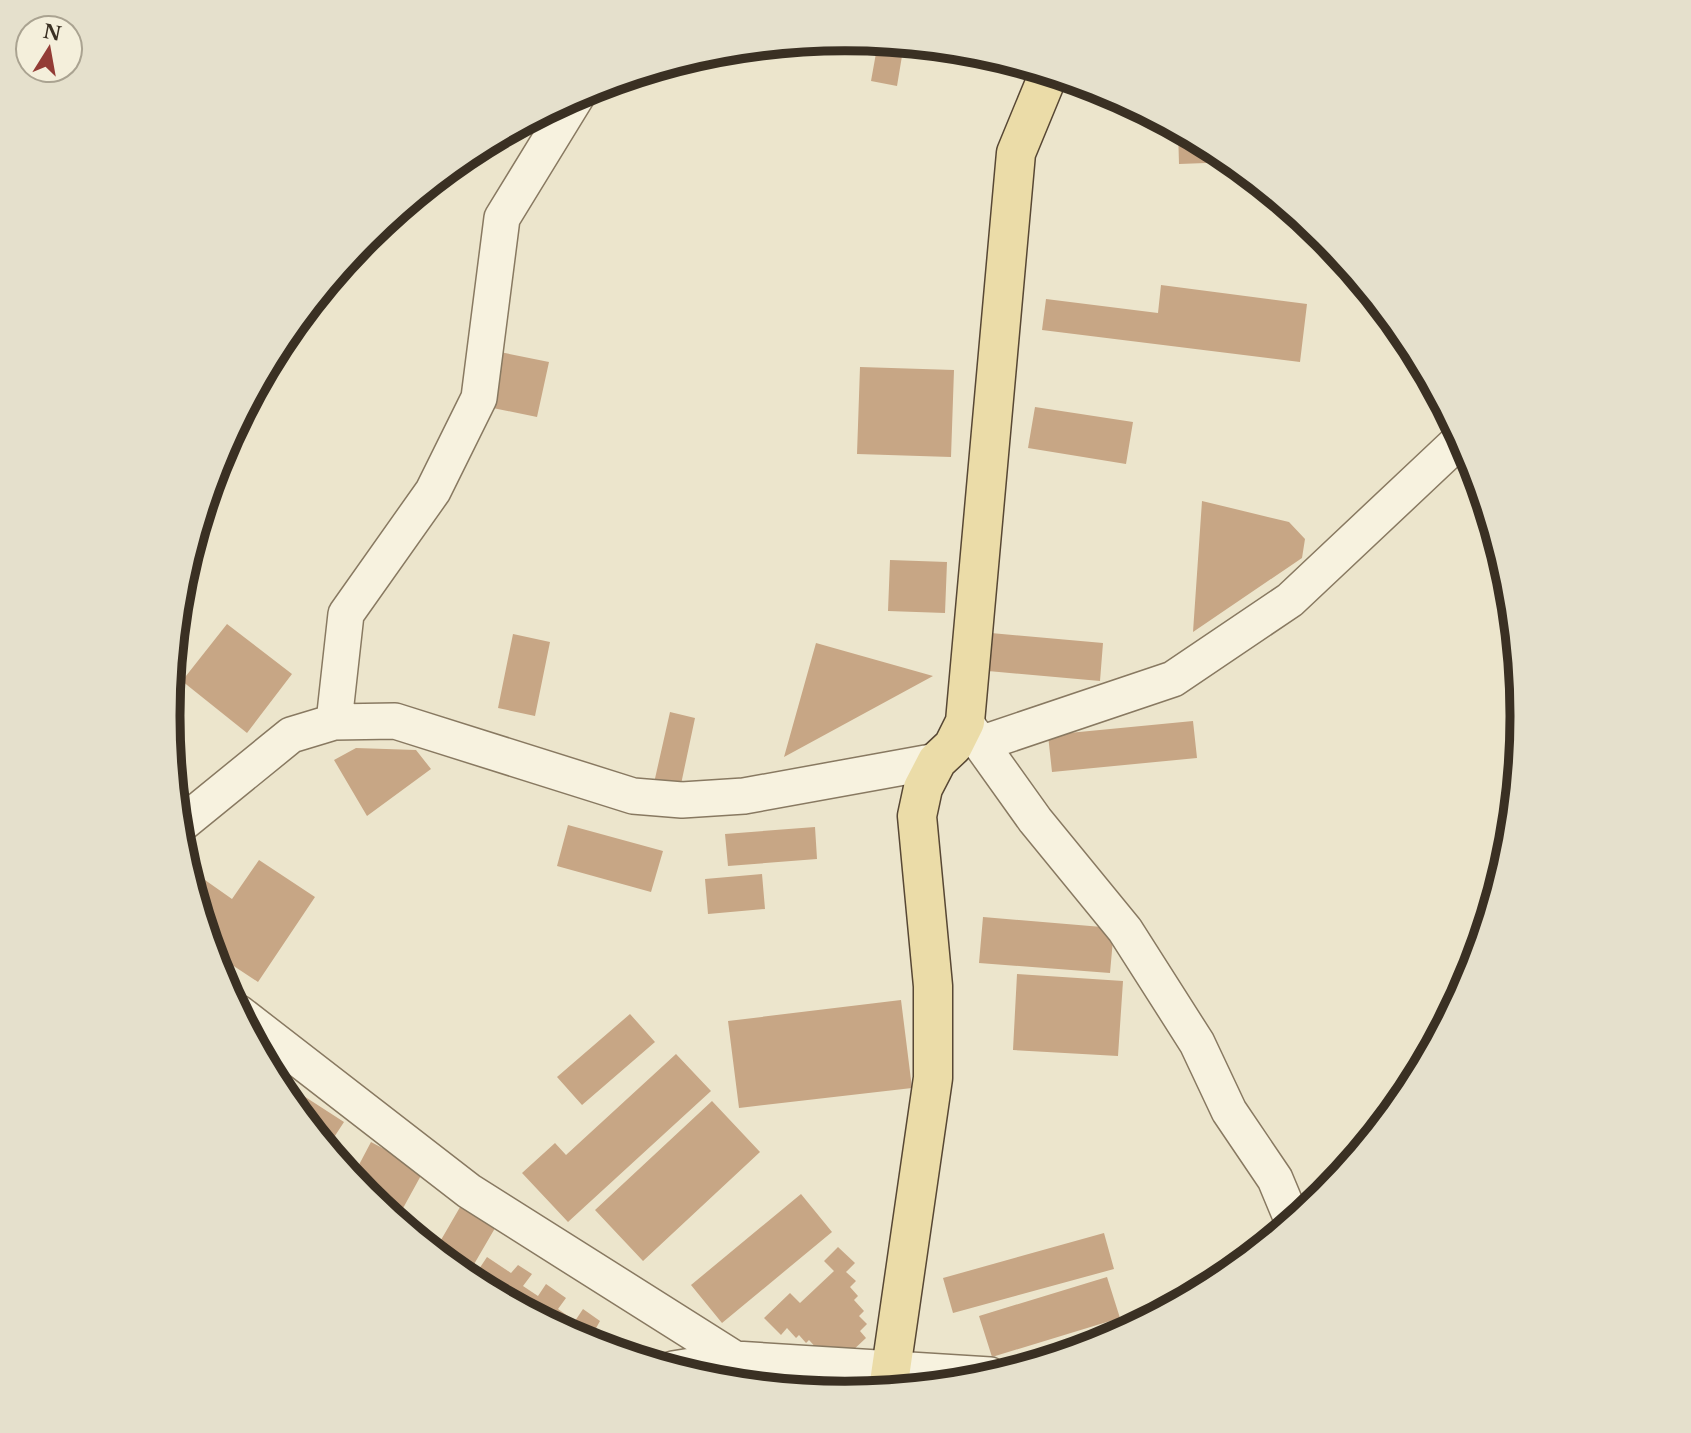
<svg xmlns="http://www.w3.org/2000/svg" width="1691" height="1433" viewBox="0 0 1691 1433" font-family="'Libre Baskerville',serif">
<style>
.building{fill:#c7a685}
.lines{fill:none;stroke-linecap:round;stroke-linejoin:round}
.minor-casing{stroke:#887961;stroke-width:38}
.major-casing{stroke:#574734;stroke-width:41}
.minor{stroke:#f7f2df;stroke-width:35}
.major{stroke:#ebdca8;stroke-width:38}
.rim{fill:none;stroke:#3a3023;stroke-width:9}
</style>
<rect width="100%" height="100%" fill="#ece5cc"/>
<!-- building -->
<path class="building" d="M 878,42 L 904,44 L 897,86 L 871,81 Z
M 1178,129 L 1223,153 L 1233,162 L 1179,164 Z
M 1161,285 L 1307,304 L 1300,362 L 1042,330 L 1046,299 L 1158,313 Z
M 490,350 L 549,362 L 537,417 L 478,405 Z
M 860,367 L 954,370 L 951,457 L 857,454 Z
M 1035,407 L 1133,422 L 1126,464 L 1028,448 Z
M 1202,501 L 1289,522 L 1305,539 L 1302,558 L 1193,632 Z
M 890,560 L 947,562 L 945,613 L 888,611 Z
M 227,624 L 292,674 L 247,733 L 182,681 Z
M 991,633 L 1103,643 L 1100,681 L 988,671 Z
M 513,634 L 550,642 L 535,716 L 498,708 Z
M 816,643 L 933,676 L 784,757 Z
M 670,712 L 695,718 L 680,789 L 654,783 Z
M 1193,721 L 1197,758 L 1052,772 L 1048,735 Z
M 356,748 L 416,750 L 431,769 L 367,816 L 334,760 Z
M 568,825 L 663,851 L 651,892 L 557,866 Z
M 815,827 L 817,859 L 728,866 L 725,834 Z
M 259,860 L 315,897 L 258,982 L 211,951 L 207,937 L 213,928 L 202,921 L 190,880 L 195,873 L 232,899 Z
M 762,874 L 765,909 L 708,914 L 705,879 Z
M 983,917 L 1114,928 L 1110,973 L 979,963 Z
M 1017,974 L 1123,981 L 1118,1056 L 1013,1050 Z
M 901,1000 L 912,1088 L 739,1108 L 728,1021 Z
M 630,1014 L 655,1042 L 582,1105 L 557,1077 Z
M 676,1054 L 711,1091 L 568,1222 L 522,1173 L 555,1143 L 566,1155 Z
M 296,1091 L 344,1122 L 327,1148 L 289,1102 Z
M 712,1101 L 760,1152 L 643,1261 L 595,1210 Z
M 371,1142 L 424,1170 L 396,1221 L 366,1196 L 352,1178 Z
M 801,1194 L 832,1232 L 722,1323 L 691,1285 Z
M 463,1202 L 498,1223 L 466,1278 L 434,1252 Z
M 1104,1233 L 1114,1269 L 953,1313 L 943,1278 Z
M 838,1247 L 855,1263 L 846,1272 L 856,1281 L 850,1287 L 858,1296 L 854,1300 L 864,1311 L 859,1316 L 867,1324 L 860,1331 L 866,1338 L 850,1353 L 844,1347 L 835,1355 L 826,1346 L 820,1352 L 809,1340 L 806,1343 L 799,1335 L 796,1338 L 787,1328 L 781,1335 L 764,1318 L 790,1293 L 800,1303 L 834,1271 L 824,1261 Z
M 487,1257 L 511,1273 L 518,1265 L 532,1274 L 523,1286 L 538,1296 L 546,1284 L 566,1298 L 558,1309 L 575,1321 L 583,1309 L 600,1321 L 595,1330 L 625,1351 L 623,1354 L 586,1343 L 481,1287 L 484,1282 L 475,1275 Z
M 1107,1277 L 1120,1318 L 992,1357 L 979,1316 Z"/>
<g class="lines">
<!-- minor casing -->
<g class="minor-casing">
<path id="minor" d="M 334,722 L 346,614 L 433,491 L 479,398 L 502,218 L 578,94
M 965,722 L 1035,820 L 1125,930 L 1197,1043 L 1229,1111 L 1275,1179 L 1293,1222
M 980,744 L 1173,679 L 1290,600 L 1462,438
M 178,827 L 291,735 L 334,722 L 395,721 L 633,796 L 682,800 L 744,796 L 937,761
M 239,1013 L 469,1191 L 735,1359
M 673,1369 L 735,1359 L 990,1375 L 989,1378"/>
</g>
<!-- major casing -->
<g class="major-casing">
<path id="major" d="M 888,1390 L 933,1078 L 933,986 L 917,816 L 923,788 L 937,761 L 953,746 L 965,722 L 1016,153 L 1049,73"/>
</g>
<!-- minor -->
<use href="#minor" class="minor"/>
<!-- major -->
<use href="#major" class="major"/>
</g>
<!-- crop -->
<path d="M0 0H1691V1433H0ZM180 716a665 665 0 1 1 1330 0a665 665 0 1 1-1330 0Z" fill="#e5e0cc" fill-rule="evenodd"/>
<path class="rim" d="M180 716a665 665 0 1 1 1330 0a665 665 0 1 1-1330 0Z"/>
<!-- north arrow -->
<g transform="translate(49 49) rotate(11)"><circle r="33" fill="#f4efdb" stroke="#aaa391" stroke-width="2"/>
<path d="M0-5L12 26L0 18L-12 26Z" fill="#933c35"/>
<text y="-10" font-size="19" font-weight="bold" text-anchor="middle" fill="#3a3023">N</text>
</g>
</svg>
